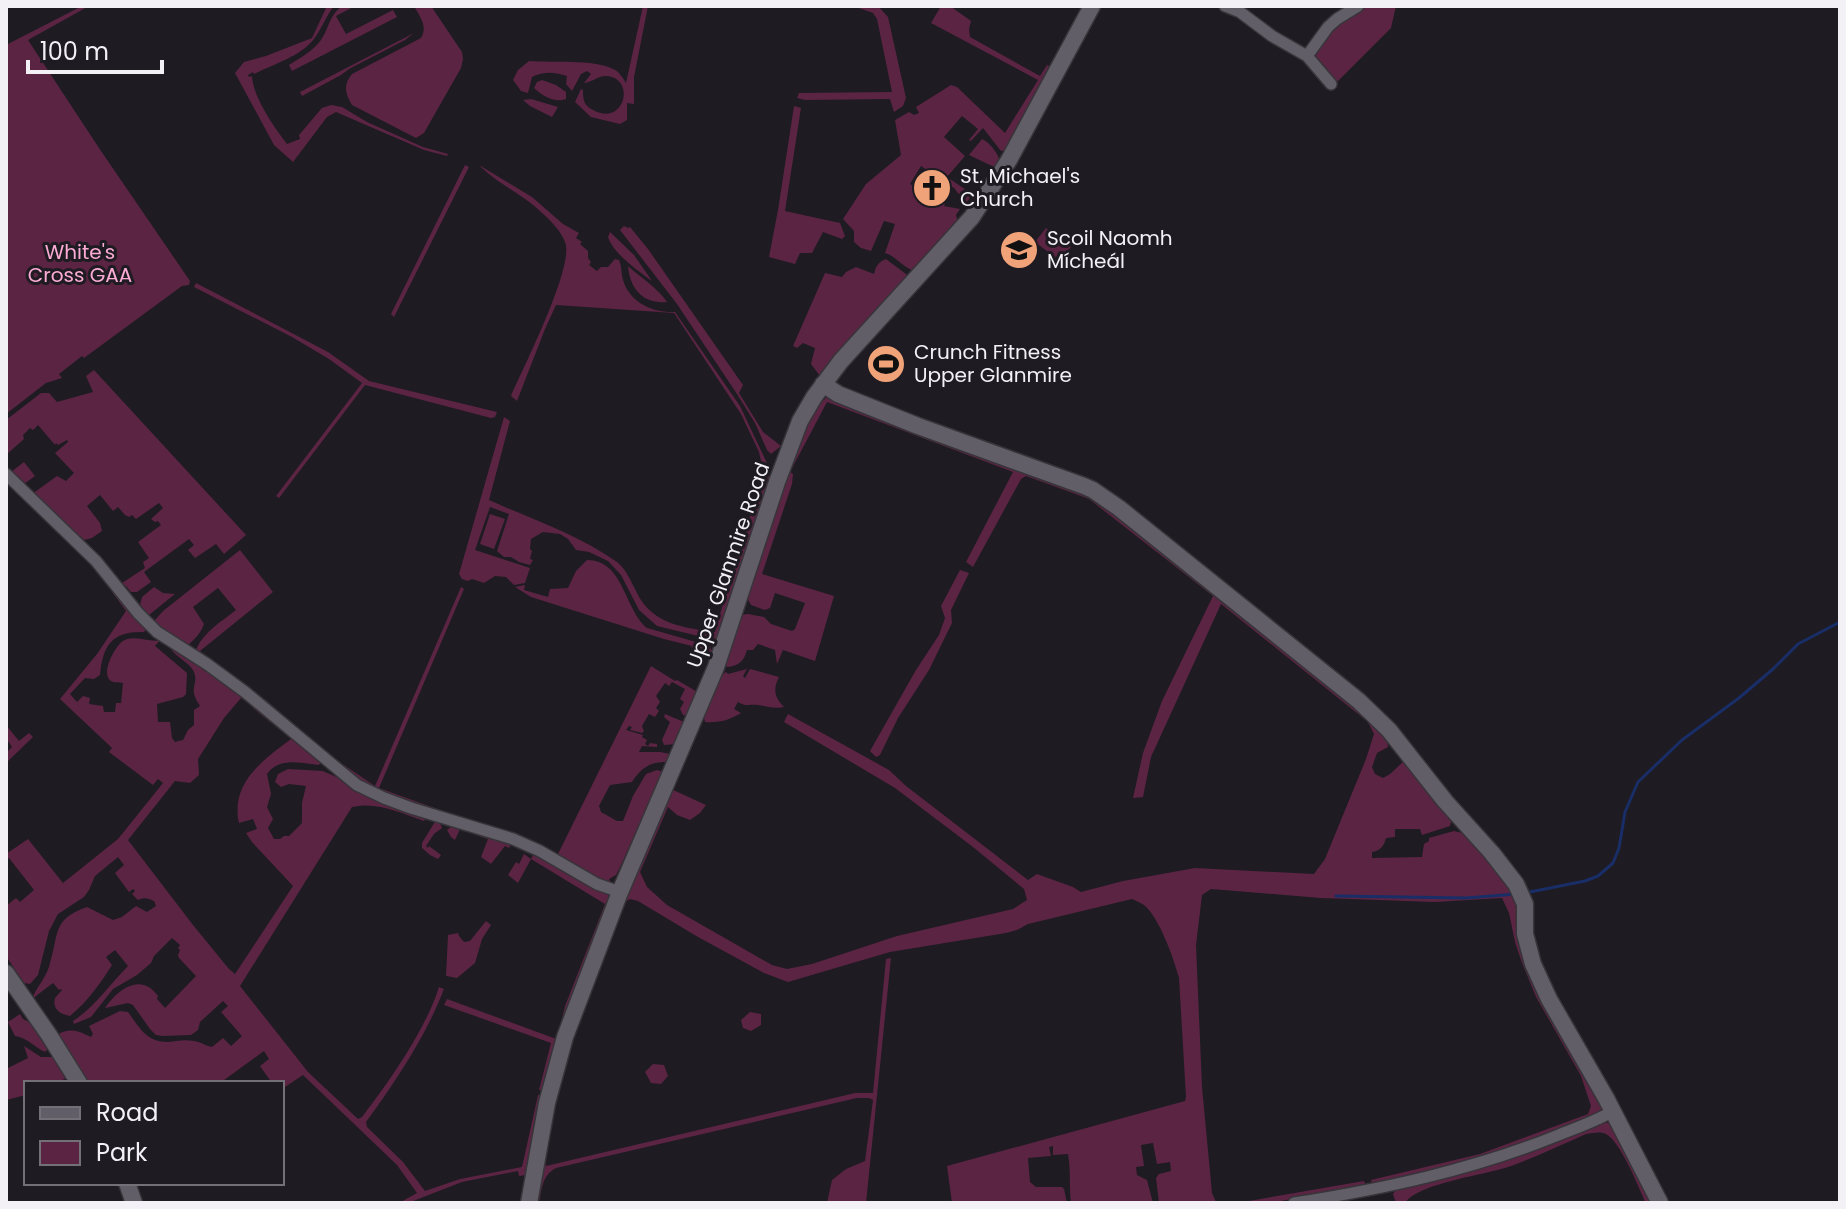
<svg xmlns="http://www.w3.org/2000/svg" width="1846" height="1209" viewBox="0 0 1846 1209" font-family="Poppins,sans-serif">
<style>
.green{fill:#5b2443}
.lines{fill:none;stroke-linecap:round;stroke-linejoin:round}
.stream{stroke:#192e67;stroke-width:3}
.street-casing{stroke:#37353a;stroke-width:14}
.secondary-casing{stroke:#37353a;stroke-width:19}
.street{stroke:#625e67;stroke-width:11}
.secondary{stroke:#625e67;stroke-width:16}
.labels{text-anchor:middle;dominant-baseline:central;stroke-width:6;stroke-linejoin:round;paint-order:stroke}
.poi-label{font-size:20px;fill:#f3f0f6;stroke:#1e1b22;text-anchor:start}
.park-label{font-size:20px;fill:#fbabd4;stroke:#1e1b22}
.street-label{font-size:20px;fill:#f3f0f6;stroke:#1e1b22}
</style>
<rect width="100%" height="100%" fill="#1e1b22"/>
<!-- green -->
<path class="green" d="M 82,6 L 89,6 L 28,40 L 101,151 L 190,281 L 189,285 L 182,286 L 84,358 L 82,356 L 59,374 L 62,378 L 46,383 L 6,414 L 6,45 Z
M 327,6 L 334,6 C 326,16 322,28 314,39 C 301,56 274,64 254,74 L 253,72 L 248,75 L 249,77 L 252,76 C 253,97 274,127 287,144 L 300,139 L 299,135 L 322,108 L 331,105 L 342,107 L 367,122 L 423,147 L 448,154 L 447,156 L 424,150 L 336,112 L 327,117 L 293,162 L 274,145 L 235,73 L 244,62 L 266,56 L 312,38 Z
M 342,6 L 355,6 L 336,16 L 346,34 L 393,10 L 397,17 L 292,71 L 289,65 C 300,58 313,51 321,40 C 330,27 328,17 342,6 Z
M 414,6 L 431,6 L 462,52 L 463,59 L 461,68 L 424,133 L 416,138 L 352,105 C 345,93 343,85 352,74 L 421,38 C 428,26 420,17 414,6 Z
M 643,6 L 648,6 L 634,77 L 634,104 L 627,103 L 627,120 L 620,124 L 591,117 L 575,102 L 581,89 L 583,90 C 583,101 584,105 593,110 C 624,127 636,80 608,76 C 598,75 593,82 584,83 L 591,74 L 587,71 L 581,74 L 572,91 L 566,84 L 567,76 C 555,72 544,71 532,77 L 528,93 L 521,91 L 513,80 L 518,70 L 529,61 C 552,63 593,59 613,69 C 619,71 623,78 626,83 Z
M 853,6 L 878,6 L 888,17 L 906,98 L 903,106 L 894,112 L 890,99 L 805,100 L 797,98 L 799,93 L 892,92 L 877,19 L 873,13 Z
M 941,6 L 950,6 L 971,21 L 969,29 L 970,37 L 1040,76 L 1047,65 L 1051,67 L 1050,74 L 1005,150 L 1001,151 L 983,128 L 971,141 L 969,140 L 978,129 L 962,116 L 944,137 L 965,156 L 947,177 L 978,198 L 970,198 L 966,203 L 954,188 L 921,166 L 910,184 L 945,204 L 944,206 L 960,209 L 956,215 L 958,222 L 915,271 C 903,268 896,256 885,253 L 895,224 L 884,221 L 871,251 L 861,248 L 854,242 L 854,231 L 843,219 L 866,184 L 901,155 L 895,120 L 909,112 L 914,115 L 919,113 L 916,107 L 951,85 L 957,87 L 1005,133 L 1038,80 L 931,23 Z
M 1364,6 L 1396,6 L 1391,28 L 1337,82 L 1312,55 L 1341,21 Z
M 414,33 L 405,40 L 349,69 L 341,75 L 302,96 L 300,92 Z
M 542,80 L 556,85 L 566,92 L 566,99 C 555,103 542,96 534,88 L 537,82 Z
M 531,99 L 558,107 L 552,117 L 530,106 L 523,100 Z
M 794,106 L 801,108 L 785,211 L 840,223 L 845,236 L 842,239 L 823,232 L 812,253 L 800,253 L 795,264 L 769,257 L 778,210 Z
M 982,139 C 988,141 998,153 999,159 L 994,167 L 969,155 Z
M 465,165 L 469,167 L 394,317 L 391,314 Z
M 479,165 L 532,197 L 563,224 L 579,233 L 576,238 L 582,242 L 580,244 L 588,251 L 588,258 L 591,262 L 589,265 L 597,271 L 601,267 L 608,267 L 615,259 L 619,260 C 622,267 621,273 623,280 C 630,303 653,313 675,312 L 740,406 L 767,463 L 770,479 L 721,638 L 711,639 L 657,626 L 639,610 L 621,575 L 608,561 L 589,552 L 576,550 L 568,539 L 560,534 L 543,532 L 531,539 L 530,549 L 532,551 L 530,559 L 533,560 L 530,565 L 519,562 L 511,557 L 504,557 L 497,551 L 509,514 L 490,507 L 475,550 L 530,568 L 525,583 L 514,585 L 506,577 L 495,576 L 484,583 L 472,579 L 468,581 L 462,579 L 459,574 L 504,417 L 510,421 L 489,500 C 531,519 579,535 617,562 C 627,570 631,582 637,593 C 652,624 684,628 715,632 L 743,534 L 765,478 L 759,452 L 741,414 L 674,313 L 556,305 L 545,329 L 517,401 L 511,396 C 523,368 575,266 565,242 C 561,231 551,221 542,213 C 524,195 496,183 479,165 Z
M 624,226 L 628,228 L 630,227 L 648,249 L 743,385 L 739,393 L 763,432 L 781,446 L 771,454 L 767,450 L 755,423 L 737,394 L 677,304 L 620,230 Z
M 1046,228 L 1071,247 L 1060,261 L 1035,242 Z
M 610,232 L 634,255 L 652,281 C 638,271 613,253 608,237 Z
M 886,259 L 906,274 L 908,278 L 820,376 L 811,364 L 815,348 L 803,343 L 797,348 L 793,346 L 825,273 L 842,277 L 846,272 L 856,267 L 874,274 C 876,266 878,262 886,259 Z
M 628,266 C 640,277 659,289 667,302 C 643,304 630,289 628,266 Z
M 196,283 L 328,352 L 369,381 L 497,412 L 495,417 L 491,418 L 365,385 L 279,498 L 276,496 L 362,383 L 329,359 L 292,337 L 194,287 Z
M 94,370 L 246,535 L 224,554 L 216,544 L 195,558 L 188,550 L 194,545 L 189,539 L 144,572 L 151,582 L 137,592 L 131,592 L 126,586 L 123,587 L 122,583 L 145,568 L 143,562 L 149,558 L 138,542 L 161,525 L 158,521 L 155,522 L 151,519 L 163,508 L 159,503 L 136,519 L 132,515 L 129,517 L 125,515 L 118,507 L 113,511 L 100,495 L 87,506 L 100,523 L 102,531 L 92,538 L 84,540 L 80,536 L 77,536 L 40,499 L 32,494 L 57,476 L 66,481 L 74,473 L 55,453 L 68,442 L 67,440 L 58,445 L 56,443 L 55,445 L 38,425 L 33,430 L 30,428 L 23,435 L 24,439 L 6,455 L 6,420 L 41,393 L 49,393 L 57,402 L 93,392 L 86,376 Z
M 827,397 L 1091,494 L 1363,710 L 1387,739 L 1388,747 L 1377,753 L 1372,767 L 1375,774 L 1383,778 L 1390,774 L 1404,761 L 1452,818 L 1450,826 L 1422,835 L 1420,829 L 1395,829 L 1395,837 L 1386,838 C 1384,846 1380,851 1372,852 L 1372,858 L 1422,857 L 1424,844 L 1429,841 L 1429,838 L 1454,831 L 1466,834 L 1518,894 L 1519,923 L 1605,1103 L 1604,1113 L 1480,1159 L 1373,1186 L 1371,1180 L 1480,1154 L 1588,1114 L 1591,1106 L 1581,1076 L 1536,997 L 1522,963 L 1515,942 L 1509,913 L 1502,898 L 1435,902 L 1321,898 L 1211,889 L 1202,895 L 1196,945 L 1202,1087 L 1212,1193 L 1216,1202 L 1219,1203 L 1159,1203 L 1156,1178 L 1159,1174 L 1171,1171 L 1170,1162 L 1157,1164 L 1153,1143 L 1141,1145 L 1144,1166 L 1136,1167 L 1137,1175 L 1147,1180 L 1153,1203 L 1071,1203 C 1069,1186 1071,1171 1068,1154 L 1053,1155 L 1053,1146 L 1049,1147 L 1051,1156 L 1028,1158 L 1030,1182 L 1036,1187 L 1062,1187 L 1064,1189 L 1067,1203 L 952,1203 L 947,1166 L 1185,1101 L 1186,1097 L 1179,978 C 1174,959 1159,917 1144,905 C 1141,903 1136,901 1132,899 L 1028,924 L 1017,930 L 1006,933 L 890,952 L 788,982 L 764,973 L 698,937 L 638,901 L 630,899 L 625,902 L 596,973 L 593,972 L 671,789 L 706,805 L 700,813 L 690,820 L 677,815 L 668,807 L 640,872 L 647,887 L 667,905 L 772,965 L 787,969 L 812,964 L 897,936 L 1013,909 L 1027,900 L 1024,889 L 973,847 L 895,788 L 784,722 L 788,714 L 889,770 L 906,786 L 1028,880 L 1037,874 L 1073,887 L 1081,892 L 1123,881 L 1195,868 L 1314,874 L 1325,859 L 1366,759 L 1374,734 L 1368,722 L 1221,604 L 1151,757 L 1143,797 L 1133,798 L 1143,753 L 1162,701 L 1213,596 L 1089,499 L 1026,476 L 1021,479 L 973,567 L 966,562 L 1013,472 L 827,402 L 790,472 L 793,474 L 792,484 L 762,574 L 834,596 L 815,661 L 783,650 L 777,664 L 775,650 L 758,644 L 753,650 L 747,650 C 744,661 739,666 727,667 L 723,660 L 739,615 L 748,614 L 764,617 L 771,624 L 792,631 L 795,629 L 805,603 L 775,593 L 770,608 L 765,610 L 751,605 L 747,598 L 744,597 L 803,435 L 806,433 L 804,431 L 817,406 Z
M 24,462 L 35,476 L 24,484 L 11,472 Z
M 490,514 L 505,519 L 494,549 L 480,544 Z
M 240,550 L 273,592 L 200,651 L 267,701 L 332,757 L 375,786 L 461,587 L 464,589 L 379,788 L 451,814 L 450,817 L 394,798 L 353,778 L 196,651 C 201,634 222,621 236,610 L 218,588 L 193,607 L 204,624 C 201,633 194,640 187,646 L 168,636 L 155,623 L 155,620 L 163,611 Z
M 587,560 C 624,560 624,609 647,628 L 710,646 L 711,650 L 715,652 L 706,654 L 691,647 L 692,646 L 664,639 L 531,597 L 515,587 L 525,585 L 524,590 L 548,597 L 550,589 L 568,588 L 576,571 Z
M 960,570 L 969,573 L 951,610 L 952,623 L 929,670 L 898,718 L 880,755 L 876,757 L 870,751 L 916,670 L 939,635 L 945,618 L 941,606 Z
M 154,587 L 163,593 L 175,594 L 149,615 L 140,605 L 142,597 Z
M 115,590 L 135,618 L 147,628 L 144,632 C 113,631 103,644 100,675 L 94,679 L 85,678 L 70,694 L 77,702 L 83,696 L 90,698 L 89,704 L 103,706 L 104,712 L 115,712 L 116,703 L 121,703 L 123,683 C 119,682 114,683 111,681 C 100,674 115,646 123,641 C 134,634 149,643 160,640 L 155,646 L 187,673 L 186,694 L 183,697 L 157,704 L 158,722 L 170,722 L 172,738 L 175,742 L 183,740 L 188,730 L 194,725 L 194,710 L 200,706 C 187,687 199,686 194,672 C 189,661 175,658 170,647 L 175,648 L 250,701 L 248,703 L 241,698 L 224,718 L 198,759 L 199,775 L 190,783 L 175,781 L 128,840 L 193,925 L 229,969 L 235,974 L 293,886 L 252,842 L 246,833 L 257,829 L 253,819 L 239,823 C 230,783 263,760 291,739 L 253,708 L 255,705 L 323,762 L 318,765 C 300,763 279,757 267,774 L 271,794 L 267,807 L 273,819 L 268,828 L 274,839 L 280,839 L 284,836 L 289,836 L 302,823 L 302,803 L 306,786 L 289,784 L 281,787 L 275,782 L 278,774 L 288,769 L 323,771 L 426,817 L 424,821 C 401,813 377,801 352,807 L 240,986 L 308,1072 L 358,1119 L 362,1117 C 390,1080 425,1031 439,987 L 444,989 C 426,1036 396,1081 366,1122 L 367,1127 L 403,1162 L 425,1191 L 460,1179 L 522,1167 L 538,1095 L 542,1095 L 526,1175 L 519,1176 L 518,1171 L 462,1182 L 408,1203 L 399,1203 L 417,1193 L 397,1165 L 303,1075 L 282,1089 L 282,1083 L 272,1083 L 260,1066 L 269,1059 L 264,1051 L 220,1083 L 84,1083 L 55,1036 C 69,1027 77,1030 91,1037 L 93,1034 L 89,1026 L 120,1011 L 128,1012 C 140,1028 146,1042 168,1042 C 176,1041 185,1039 194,1041 C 201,1042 206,1046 212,1047 L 223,1038 L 231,1046 L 242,1036 L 221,1012 L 228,1006 L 223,1001 L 200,1022 L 198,1030 L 191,1035 L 162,1036 L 156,1035 L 150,1029 L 133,1005 L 128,1003 L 105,1008 C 118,989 141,972 158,996 L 157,999 L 165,1008 L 196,976 L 179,958 L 178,955 L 180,950 L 178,948 L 180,945 L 172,938 L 154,956 L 151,963 L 137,975 L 113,989 L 91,1017 L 74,1024 L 73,1021 C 94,1008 110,984 128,966 L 115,950 L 106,957 L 112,965 C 100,984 88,1001 70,1016 C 60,1014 52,1009 55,998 L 62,990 L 61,989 L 59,990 L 53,983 L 32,999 C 37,986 47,977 50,963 C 59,934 52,919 87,907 L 113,920 L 122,917 L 136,906 L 147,912 L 156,906 L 154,901 C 148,898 144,897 138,900 L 132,894 L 135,891 L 133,889 L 129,892 L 115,873 L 124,865 L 118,857 L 95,876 L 89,890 L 84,897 L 58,914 L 49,931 L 38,975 L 30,984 L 24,983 L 6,956 L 6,906 L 16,898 L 20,902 L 34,890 L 9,858 L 6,860 L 6,854 L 28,839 L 63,883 L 118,839 L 163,783 L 158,779 L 153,785 L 109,752 L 112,748 L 60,699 L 97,654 L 126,611 L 112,592 Z
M 651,666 L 675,681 L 677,680 L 699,693 L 687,716 L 683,715 L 680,709 L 684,702 L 680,699 L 685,689 L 672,682 L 669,686 L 665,683 L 656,696 L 660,702 L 656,708 L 659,711 L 655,717 L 649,714 L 642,726 L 644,731 L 642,733 L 630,730 L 632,727 L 629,726 L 626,730 L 643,735 L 642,737 L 647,740 L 645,744 L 648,746 L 650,743 L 657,744 L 657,747 L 642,746 L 639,752 L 660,752 L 670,754 L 667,762 C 650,762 642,767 632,782 L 610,785 L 599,806 L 601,812 L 617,821 L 623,821 L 633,796 L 646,774 L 657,770 L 663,772 L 621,865 L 616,875 L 609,879 L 611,884 L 602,882 L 458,817 L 520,836 L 558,854 Z
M 747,669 L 743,676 L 745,678 L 750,669 L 779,677 C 773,689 774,697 784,707 C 772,709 768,706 758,705 C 749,704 746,707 738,702 L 734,709 L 741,713 C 729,720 720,723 705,722 L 703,713 L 719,677 L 726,672 L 728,674 Z
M 665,714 L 684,722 L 675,744 L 664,745 L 662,740 L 670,722 L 664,717 Z
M 6,725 L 19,741 L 29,733 L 33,737 L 6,763 L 6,753 L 12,747 L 6,738 Z
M 436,820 L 439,821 L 442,828 L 434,834 L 426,846 L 428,848 L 429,846 L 441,855 L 438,859 L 430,855 L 422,848 L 422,843 Z
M 453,825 L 512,842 L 509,848 L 505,846 L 491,864 L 481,857 L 488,839 L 460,829 L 455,840 L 451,837 L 447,830 Z
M 524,854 L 531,859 L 533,855 L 539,854 L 610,896 L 559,1031 L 565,1006 L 605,904 L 531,859 L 518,883 L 508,875 L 516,862 L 519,864 Z
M 486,921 L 491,925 L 482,939 L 475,963 L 457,978 L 446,976 L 448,935 L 458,933 L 459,936 L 464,942 L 470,941 Z
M 891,958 L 866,1203 L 827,1203 L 832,1180 L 846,1169 L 865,1161 L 873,1100 L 869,1098 L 857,1098 L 556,1168 C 542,1175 542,1189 539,1203 L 534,1203 L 542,1148 L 569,1037 L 573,1039 C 565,1068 557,1098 550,1128 C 548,1140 544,1154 546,1166 L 855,1093 L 873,1093 L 886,959 Z
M 447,999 L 559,1040 L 543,1090 L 539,1090 L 551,1043 L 444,1005 Z
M 750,1012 L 761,1014 L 761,1025 L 751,1031 L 743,1028 L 741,1020 Z
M 20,1014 L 23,1019 L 33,1024 L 49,1047 L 45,1052 C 34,1047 28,1038 15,1036 L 8,1022 Z
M 24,1046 L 41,1057 L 53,1057 L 56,1059 L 67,1078 L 55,1083 L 26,1083 L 26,1095 L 6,1100 L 6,1069 L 28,1058 Z
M 653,1064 L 664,1065 L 668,1076 L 661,1084 L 651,1083 L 645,1072 Z
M 1600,1121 L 1613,1124 L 1656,1203 L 1646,1203 C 1638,1187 1621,1142 1606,1134 C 1599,1131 1593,1133 1586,1134 C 1561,1145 1536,1157 1511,1166 C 1486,1175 1418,1183 1405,1203 L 1396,1203 L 1393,1194 L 1396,1189 Z
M 1364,1181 L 1366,1187 L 1269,1203 L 1237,1203 Z"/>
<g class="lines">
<!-- stream -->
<path class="stream" d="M 1525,893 L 1585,881 L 1598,876 L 1613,863 L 1619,848 L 1625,812 L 1638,782 L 1682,740 L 1739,698 L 1773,669 L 1798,644 L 1840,622
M 1336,896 L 1466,898 L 1516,894"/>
<!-- street casing -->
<g class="street-casing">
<path id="street" d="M 1225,6 L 1240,12 L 1272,36 L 1307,56 L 1331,84
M 1307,56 L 1328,27 L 1337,19 L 1358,6
M 6,474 L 96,561 L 138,613 L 157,632 L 207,664 L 245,692 L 357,785 L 384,798 L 411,808 L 513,839 L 540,851 L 597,884 L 620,892
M 1294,1203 C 1383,1189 1472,1170 1556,1136 C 1575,1128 1595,1122 1613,1111"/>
</g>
<!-- secondary casing -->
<g class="secondary-casing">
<path id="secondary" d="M 823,384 L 838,394 L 918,426 L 1084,486 L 1093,490 L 1119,508 L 1359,701 L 1389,730 L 1445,801 L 1492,853 L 1516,884 L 1525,904 L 1525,934 L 1533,964 L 1549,999 L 1606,1098 L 1660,1203
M 6,973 L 49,1035 L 79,1083
M 127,1183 L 134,1203
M 529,1203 L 547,1103 L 565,1037 L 620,892 L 716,667 L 777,482 L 800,421 L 814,397 L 841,361 L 972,217 L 1009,160 L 1092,6"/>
</g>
<!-- street -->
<use href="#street" class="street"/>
<!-- secondary -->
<use href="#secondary" class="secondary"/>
</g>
<!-- icons -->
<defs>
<g id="church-disc" transform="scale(2)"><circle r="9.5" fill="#f0a279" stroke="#1e1b22"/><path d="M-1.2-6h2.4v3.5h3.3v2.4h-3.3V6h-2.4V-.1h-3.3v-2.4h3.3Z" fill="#111"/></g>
<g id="school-disc" transform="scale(2)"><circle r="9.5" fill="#f0a279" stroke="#1e1b22"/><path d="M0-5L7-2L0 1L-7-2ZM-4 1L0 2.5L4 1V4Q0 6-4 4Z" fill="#111"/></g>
<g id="stadium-disc" transform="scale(2)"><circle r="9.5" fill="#f0a279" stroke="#1e1b22"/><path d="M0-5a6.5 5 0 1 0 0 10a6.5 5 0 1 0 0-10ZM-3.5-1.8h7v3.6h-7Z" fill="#111"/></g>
</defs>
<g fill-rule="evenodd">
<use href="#church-disc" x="932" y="188"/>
<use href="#school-disc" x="1019" y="250"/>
<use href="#stadium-disc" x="886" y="364"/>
</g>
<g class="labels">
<!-- poi labels -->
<g class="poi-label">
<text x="960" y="176">St. Michael's<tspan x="960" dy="23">Church</tspan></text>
<text x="1047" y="238">Scoil Naomh<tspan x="1047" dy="23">Mícheál</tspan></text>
<text x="914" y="352">Crunch Fitness<tspan x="914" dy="23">Upper Glanmire</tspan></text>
</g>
<!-- park labels -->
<g class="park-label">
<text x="80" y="252">White's<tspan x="80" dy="23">Cross GAA</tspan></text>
</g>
<!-- street labels -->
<g class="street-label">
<text transform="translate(728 565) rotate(-71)">Upper Glanmire Road</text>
</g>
</g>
<!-- border -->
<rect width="1846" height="1209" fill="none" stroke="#f3f0f6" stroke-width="16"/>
<!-- legend -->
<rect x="24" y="1081" width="260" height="104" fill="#1e1b22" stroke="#737077" stroke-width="2"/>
<rect x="40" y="1107" width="40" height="12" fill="#625e67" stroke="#737077" stroke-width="2"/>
<text x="96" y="1121" font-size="24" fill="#f3f0f6">Road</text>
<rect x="40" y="1141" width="40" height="24" fill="#5b2443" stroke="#737077" stroke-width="2"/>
<text x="96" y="1161" font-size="24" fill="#f3f0f6">Park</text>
<!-- scale -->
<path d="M28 60v12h134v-12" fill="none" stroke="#f3f0f6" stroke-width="4"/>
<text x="40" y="60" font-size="24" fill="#f3f0f6" stroke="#1e1b22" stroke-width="6" paint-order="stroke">100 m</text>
</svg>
